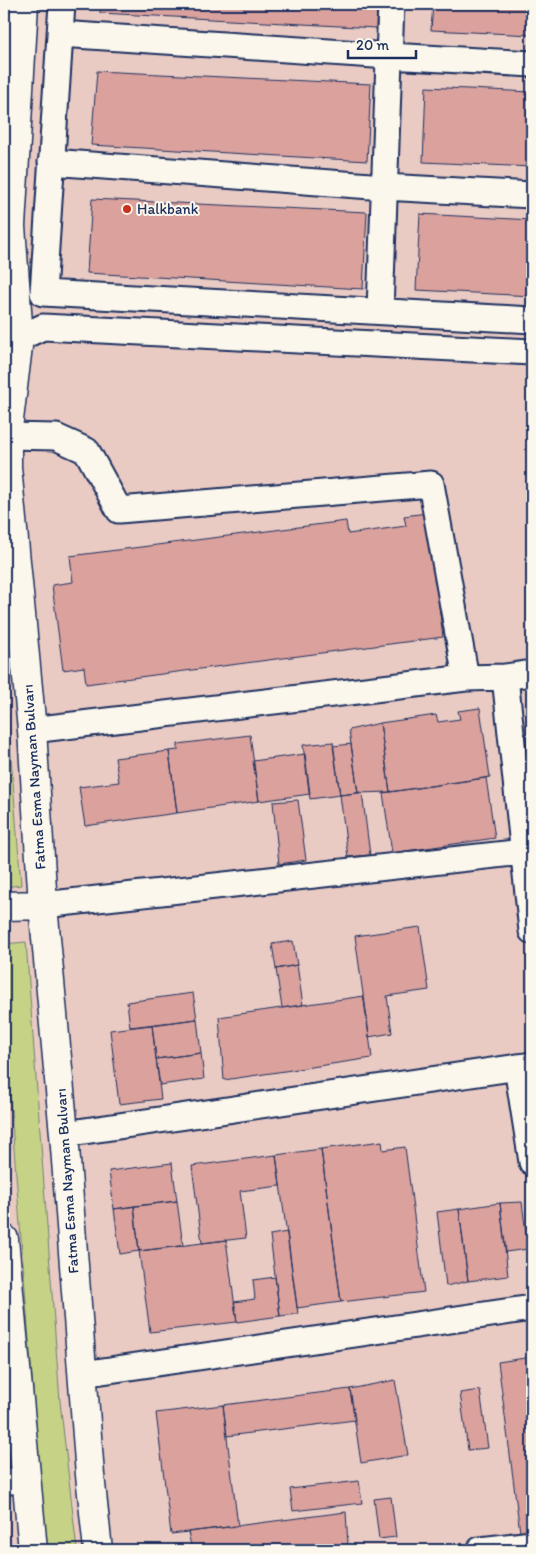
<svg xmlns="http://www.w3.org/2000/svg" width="536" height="1554" viewBox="0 0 536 1554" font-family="Itim,sans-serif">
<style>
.built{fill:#eacbc4}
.green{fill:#c6d386;stroke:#708172}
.building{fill:#dba19d;stroke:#1b2f5e}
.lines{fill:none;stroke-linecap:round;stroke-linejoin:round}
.street-casing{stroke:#1b2f5e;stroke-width:29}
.secondary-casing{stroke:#1b2f5e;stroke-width:31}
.street{stroke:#fbf7ec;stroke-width:25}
.secondary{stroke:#fbf7ec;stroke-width:28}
.poi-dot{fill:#c8321e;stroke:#fbf7ec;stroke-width:2}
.labels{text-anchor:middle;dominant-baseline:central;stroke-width:4;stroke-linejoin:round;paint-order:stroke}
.poi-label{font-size:15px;fill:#1b2f5e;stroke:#fbf7ec;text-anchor:start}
.street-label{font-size:15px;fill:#1b2f5e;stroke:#fbf7ec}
</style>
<rect width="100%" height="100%" fill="#f1ddd4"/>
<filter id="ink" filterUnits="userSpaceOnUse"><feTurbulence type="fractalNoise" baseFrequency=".02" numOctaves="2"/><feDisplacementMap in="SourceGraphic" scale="10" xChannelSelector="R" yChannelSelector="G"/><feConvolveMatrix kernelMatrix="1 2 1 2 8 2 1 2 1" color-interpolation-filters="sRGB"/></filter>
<g filter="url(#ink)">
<!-- built -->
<path class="built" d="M 4,4 L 532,4 L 532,1550 L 4,1550 Z"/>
<!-- green -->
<path class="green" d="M 4,666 L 21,885 L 4,887 Z
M 26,942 L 60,1401 L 77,1550 L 42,1550 L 34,1403 L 4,1022 L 4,944 Z"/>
<!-- building -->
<path class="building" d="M 101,4 L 377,4 L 376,28 L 100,13 Z
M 433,4 L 532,4 L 532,35 L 431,30 Z
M 97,71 L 371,84 L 367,161 L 91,145 Z
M 426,87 L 532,92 L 532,167 L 423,162 Z
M 92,199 L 367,212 L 363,289 L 87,273 Z
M 420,214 L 532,220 L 532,296 L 416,290 Z
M 427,513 L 443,637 L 86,684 L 84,667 L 63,670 L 52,585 L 73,582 L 70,556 L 346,521 L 348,534 L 406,526 L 404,516 Z
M 480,708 L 490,777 L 390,792 L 380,723 L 436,715 L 438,722 L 460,719 L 458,711 Z
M 380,723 L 390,792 L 358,793 L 349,730 Z
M 250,735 L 259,801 L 177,813 L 169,751 L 178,750 L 178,744 Z
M 333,742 L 340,795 L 310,799 L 303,745 Z
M 351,744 L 358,793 L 340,795 L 333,746 Z
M 169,751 L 177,813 L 85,826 L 79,787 L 119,782 L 115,758 Z
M 305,754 L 310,794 L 259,801 L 253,761 Z
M 486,778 L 495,838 L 392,853 L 383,793 Z
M 362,792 L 370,855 L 348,857 L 340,795 Z
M 298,800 L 306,860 L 279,864 L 273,802 Z
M 420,927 L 429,990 L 387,996 L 392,1033 L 369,1037 L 355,936 Z
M 293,941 L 297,965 L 276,969 L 272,944 Z
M 297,965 L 303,1005 L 282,1008 L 276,969 Z
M 193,993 L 197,1019 L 130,1027 L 127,1002 Z
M 364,996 L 372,1058 L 224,1080 L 219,1017 Z
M 197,1019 L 201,1053 L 156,1059 L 152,1025 Z
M 152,1025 L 161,1099 L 119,1104 L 110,1030 Z
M 201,1053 L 204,1079 L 160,1085 L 156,1059 Z
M 382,1141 L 383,1150 L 405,1147 L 424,1292 L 341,1302 L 321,1149 Z
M 321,1149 L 341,1302 L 297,1308 L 276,1155 Z
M 276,1155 L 280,1186 L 240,1191 L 246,1238 L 202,1243 L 192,1166 Z
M 172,1163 L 177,1201 L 114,1209 L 109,1171 Z
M 177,1201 L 183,1246 L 139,1251 L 134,1206 Z
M 522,1202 L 528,1249 L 506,1252 L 500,1203 Z
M 500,1203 L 508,1276 L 468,1281 L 459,1209 Z
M 134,1206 L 139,1251 L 120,1254 L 114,1209 Z
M 459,1209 L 468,1281 L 446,1286 L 437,1212 Z
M 287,1232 L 298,1314 L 280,1316 L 270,1235 Z
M 226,1240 L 237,1322 L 150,1332 L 139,1251 Z
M 275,1277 L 280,1316 L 237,1322 L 234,1302 L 255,1299 L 253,1280 Z
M 532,1357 L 532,1531 L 520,1532 L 498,1362 Z
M 395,1380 L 408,1455 L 361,1463 L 350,1389 Z
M 350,1389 L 355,1420 L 227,1436 L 223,1405 Z
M 480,1390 L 488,1448 L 468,1450 L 460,1393 Z
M 223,1405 L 238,1526 L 171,1534 L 156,1413 Z
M 359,1481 L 362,1503 L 293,1511 L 290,1489 Z
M 391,1497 L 396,1537 L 379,1539 L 374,1499 Z
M 346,1512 L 348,1545 L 308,1550 L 192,1550 L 188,1532 Z"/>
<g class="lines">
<!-- street casing -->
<g class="street-casing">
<path id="street" d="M 62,4 L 43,293 L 532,320
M 60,34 L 389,56 L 532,64
M 51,162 L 384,187 L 532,195
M 380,311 L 391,4
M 19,338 L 43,327 L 532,352
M 7,436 L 56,437 L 87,451 L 119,510 L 431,484 L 466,678
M 505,677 L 532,931
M 32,730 L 466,678 L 505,677 L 532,673
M 43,905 L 532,851
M 517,1067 L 532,1162
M 64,1134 L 532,1065
M 82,1374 L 532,1308
M 4,1482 L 25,1479
M 480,1550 L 532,1544"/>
</g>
<!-- secondary casing -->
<g class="secondary-casing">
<path id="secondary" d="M 24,4 L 11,226 L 19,338 L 7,436 L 7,467 L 32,730 L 43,905 L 64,1134 L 90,1475 L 98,1550
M 4,906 L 43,905
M 4,1239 L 33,1550"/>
</g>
<!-- street -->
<use href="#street" class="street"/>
<!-- secondary -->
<use href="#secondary" class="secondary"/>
</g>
</g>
<!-- markers -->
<circle class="poi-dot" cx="127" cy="209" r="5"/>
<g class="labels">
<!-- poi labels -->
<g class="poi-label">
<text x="137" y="209">Halkbank</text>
</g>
<!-- street labels -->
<g class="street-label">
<text transform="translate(34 777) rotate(-94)">Fatma Esma Nayman Bulvarı</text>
<text transform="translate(67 1181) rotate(-94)">Fatma Esma Nayman Bulvarı</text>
</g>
</g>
<!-- margin -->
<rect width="536" height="1554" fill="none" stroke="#fbf7ec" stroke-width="20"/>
<rect x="10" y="10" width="516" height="1534" fill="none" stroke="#1b2f5e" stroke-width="2" filter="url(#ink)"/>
<!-- scale -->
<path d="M348 50v8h68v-8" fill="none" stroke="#1b2f5e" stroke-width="2.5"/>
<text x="356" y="50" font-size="15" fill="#1b2f5e" stroke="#fbf7ec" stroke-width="4" paint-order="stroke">20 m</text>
</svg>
